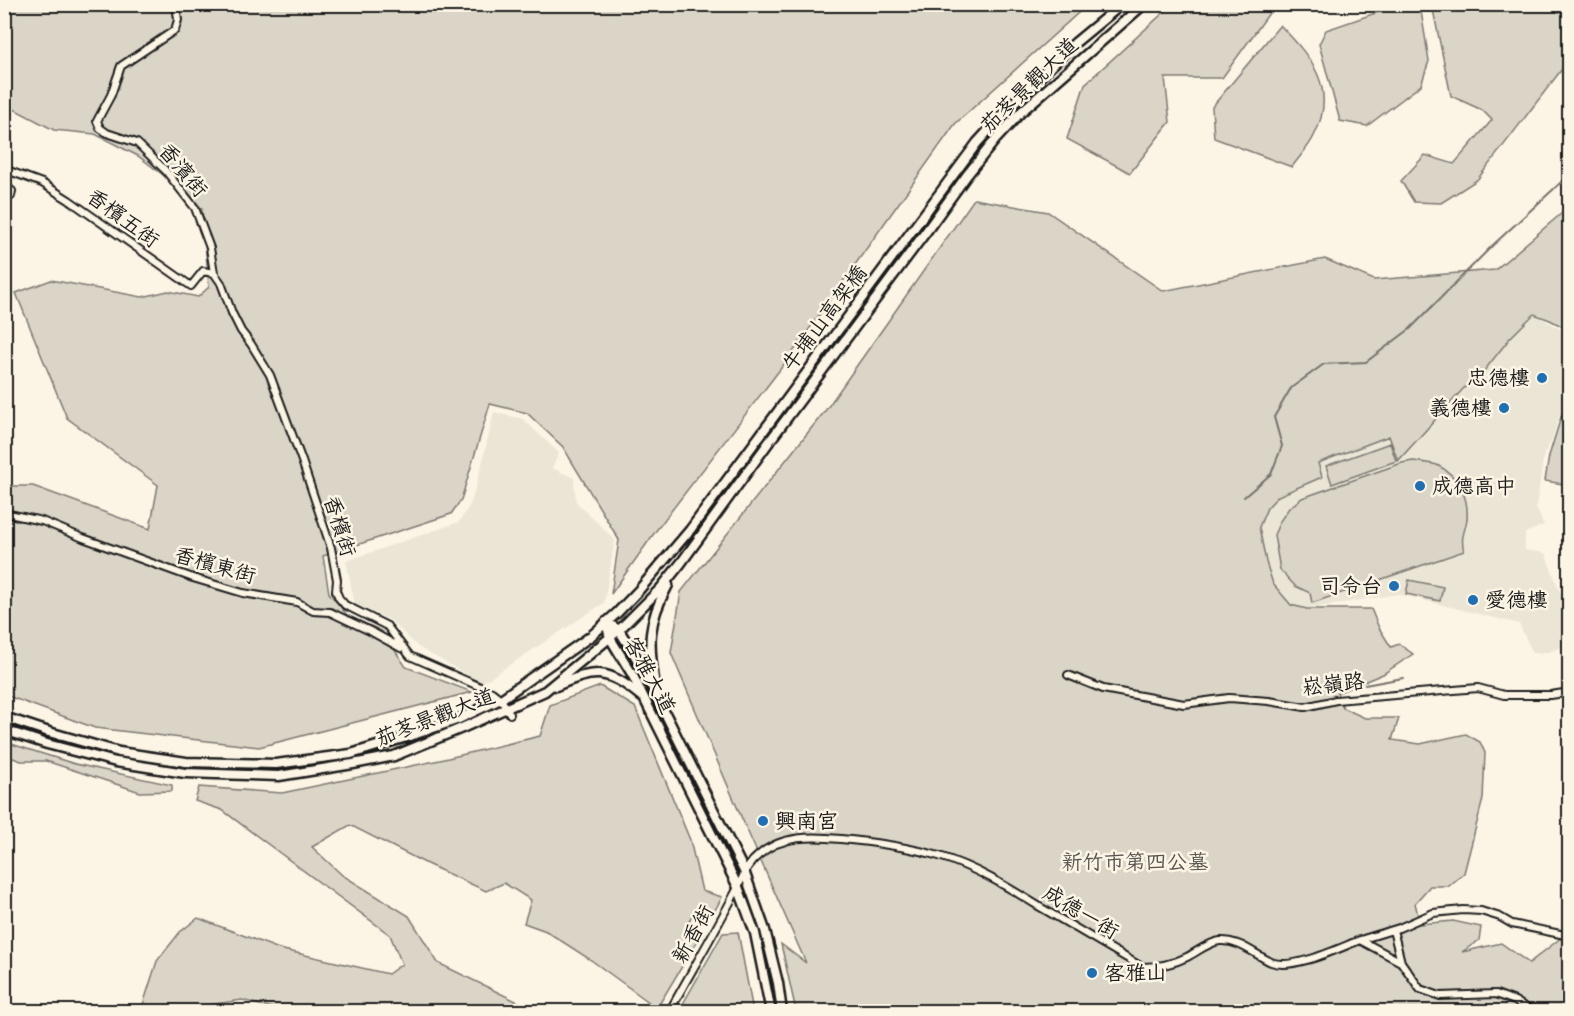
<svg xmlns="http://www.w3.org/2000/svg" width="1574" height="1016" viewBox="0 0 1574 1016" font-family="Caveat,'LXGW WenKai TC',sans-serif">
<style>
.built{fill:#ebe5d6}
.green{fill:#dbd5c8;stroke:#7c7872;stroke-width:1.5}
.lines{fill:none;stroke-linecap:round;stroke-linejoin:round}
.stream{stroke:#75726c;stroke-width:2}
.street-casing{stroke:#1c1c1c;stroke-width:10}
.secondary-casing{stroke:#1c1c1c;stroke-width:13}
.street{stroke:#fcf5e5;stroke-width:6}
.secondary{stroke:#fcf5e5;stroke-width:8}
.poi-dot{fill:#1f6fb2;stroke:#fcf5e5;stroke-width:2}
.labels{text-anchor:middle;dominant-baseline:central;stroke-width:5;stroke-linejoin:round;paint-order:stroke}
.street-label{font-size:21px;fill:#1c1c1c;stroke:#fcf5e5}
.poi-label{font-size:21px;fill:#1c1c1c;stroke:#fcf5e5;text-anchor:start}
.park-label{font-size:21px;fill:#555450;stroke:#fcf5e5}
</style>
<rect width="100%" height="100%" fill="#fcf5e5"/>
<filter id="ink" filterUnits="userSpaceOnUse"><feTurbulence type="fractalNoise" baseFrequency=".0167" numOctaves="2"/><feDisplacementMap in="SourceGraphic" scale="12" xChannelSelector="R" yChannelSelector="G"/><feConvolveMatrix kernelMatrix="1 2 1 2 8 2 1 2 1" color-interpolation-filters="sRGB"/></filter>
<g filter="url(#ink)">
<!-- built -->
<path class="built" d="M 1534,314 L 1569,334 L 1570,390 L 1559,416 L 1552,440 L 1544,454 L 1536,508 L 1544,525 L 1525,533 L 1525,550 L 1545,553 L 1569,616 L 1569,644 L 1549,652 L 1533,653 L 1519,624 L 1398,594 L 1307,609 L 1292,605 L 1273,584 L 1266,562 L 1259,527 L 1267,508 L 1278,496 L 1322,477 L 1318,463 L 1389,436 L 1399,460 L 1463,389 L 1484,371 L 1510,338 Z
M 494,412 L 523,419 L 559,453 L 552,468 L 574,478 L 576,502 L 615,540 L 604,603 L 482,683 L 418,647 L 390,620 L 355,605 L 346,561 L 459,522 L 471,503 L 481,468 Z"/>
<!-- green -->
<path class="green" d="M 5,5 L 1087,5 L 955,124 L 788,359 L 655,532 L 611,594 L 619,540 L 563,447 L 527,413 L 490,404 L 461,500 L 451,514 L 323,556 L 329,593 L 347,615 L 382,631 L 406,667 L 472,692 L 259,747 L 95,728 L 5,695 L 5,486 L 33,486 L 150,529 L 158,485 L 67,418 L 16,293 L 51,280 L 142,297 L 168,291 L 198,297 L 209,287 L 202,209 L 191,196 L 138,156 L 95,134 L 54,130 L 8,106 L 5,103 Z
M 1172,5 L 1275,5 L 1222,78 L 1165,78 L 1170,122 L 1130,173 L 1067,139 L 1085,84 Z
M 1399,5 L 1420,5 L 1429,61 L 1421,85 L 1367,126 L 1340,121 L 1319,44 L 1326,30 Z
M 1432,5 L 1570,5 L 1569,65 L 1562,69 L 1477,180 L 1441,203 L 1414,202 L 1401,181 L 1425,155 L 1454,164 L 1492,120 L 1482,110 L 1451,96 Z
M 1280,25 C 1312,58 1338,89 1314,136 C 1309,147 1299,157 1292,167 L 1214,138 L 1212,107 Z
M 974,199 L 1048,212 L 1163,291 L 1325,259 L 1374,280 L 1495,270 L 1569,207 L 1569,330 L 1550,320 L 1534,314 L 1510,338 L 1484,371 L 1463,389 L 1398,461 L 1389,436 L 1318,463 L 1322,477 L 1278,496 L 1267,508 L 1259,527 L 1266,562 L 1273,584 L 1291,605 L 1307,609 L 1371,609 L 1379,628 L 1391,647 L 1399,644 L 1413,654 L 1383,674 L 1337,693 L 1343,708 L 1365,718 L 1399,718 L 1392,740 L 1420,744 L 1466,734 L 1480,742 L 1485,753 L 1483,799 L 1464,873 L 1449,886 L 1430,886 L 1415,903 L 1420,924 L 1453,921 L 1481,927 L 1479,940 L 1462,952 L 1501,943 L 1529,963 L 1562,937 L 1569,940 L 1569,1011 L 796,1011 L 781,944 L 806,963 L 740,814 L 671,653 L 681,592 L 825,411 Z
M 1569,391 L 1569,485 L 1545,481 L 1549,456 Z
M 1390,443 L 1396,461 L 1332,484 L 1326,466 Z
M 1413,461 C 1421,462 1430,463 1437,465 C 1458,475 1469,497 1467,519 C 1465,533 1460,536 1464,551 L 1312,603 L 1310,593 L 1295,586 L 1280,570 L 1274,535 L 1280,521 L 1289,508 L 1302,498 L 1402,463 Z
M 1409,580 L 1443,587 L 1440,601 L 1406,594 Z
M 600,686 L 635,707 L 690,840 L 702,891 L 722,897 L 713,914 L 694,910 L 686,929 L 698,940 L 657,1008 L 591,960 L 546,931 L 524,923 L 531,900 L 504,883 L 486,891 L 429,865 L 350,825 L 312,847 L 342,875 L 409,916 L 438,963 L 524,1005 L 531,1011 L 286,1012 L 242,1000 L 202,1006 L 201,1011 L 141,1011 L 157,961 L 180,932 L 198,918 L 279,949 L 388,974 L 402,964 L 390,935 L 222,810 L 195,801 L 199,787 L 282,793 L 440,760 L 540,736 L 550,705 Z
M 5,742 L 75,764 L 172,785 L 172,791 L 140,792 L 46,761 L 21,761 L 5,755 Z
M 738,932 L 753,1011 L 679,1011 L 723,933 Z"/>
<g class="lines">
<!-- stream -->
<path class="stream" d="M 1244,497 L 1271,474 L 1282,446 L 1274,417 L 1291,388 L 1324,364 L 1366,362 L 1410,329 L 1493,245 L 1570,174
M 1365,685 L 1403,678"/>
<!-- street casing -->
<g class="street-casing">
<path id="street" d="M 176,4 L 178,20 L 175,30 L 121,66 L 111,95 L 97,121 L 100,128 L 107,133 L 137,143 L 165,170 L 195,208 L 210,248 L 214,273 L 221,283 L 232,313 L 241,331 L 251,344 L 270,375 L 302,461 L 331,548 L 337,580 L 336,591 L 339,598 L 345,605 L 387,626 L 410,656 L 492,692 L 501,699 L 510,714
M 4,169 L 42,183 L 69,200 L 191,286 L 203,271 L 214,273
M 4,185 L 12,191 L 11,196 L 4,197
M 4,513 L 42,521 L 83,538 L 193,578 L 243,593 L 297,602 L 313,611 L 330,612 L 372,632 L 401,648
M 1068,675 L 1103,689 L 1184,704 L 1229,698 L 1269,701 L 1305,707 L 1336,700 L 1478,688 L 1504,695 L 1551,695 L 1570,692
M 1393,930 L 1401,962
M 1360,940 L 1399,928 L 1433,913 L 1463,910 L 1481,911 L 1500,917 L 1512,924 L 1570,936
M 669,1012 C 691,972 714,933 735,893 C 743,878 745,866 759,855 C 781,835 813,836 841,839 C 873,842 908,847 939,856 C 975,867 1008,887 1040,907 C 1074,927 1108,947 1142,967 C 1157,967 1173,964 1187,957 C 1197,952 1209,942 1220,941 C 1240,940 1254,954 1271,962 C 1292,971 1339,948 1360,940 L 1401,962 L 1420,989 L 1440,996 L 1496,994 L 1515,1001 L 1533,1012"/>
</g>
<!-- secondary casing -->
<g class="secondary-casing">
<path id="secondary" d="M 606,622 L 619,630 L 642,667 L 744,871 L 765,930 L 778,983 L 782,1012
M 606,622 L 610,638 L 632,674 L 738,887 L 755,933 L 771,1012
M 655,685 C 648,644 647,623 668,585
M 556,686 C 596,669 607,668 642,697
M 4,717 L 49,732 L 119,752 L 186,762 L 276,764 L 351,754 L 413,735 L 459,719 L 501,699 L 591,636 L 617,613 L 639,590 L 690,530 L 977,143 L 1019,97 L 1076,42 L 1122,4
M 4,730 L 47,744 L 116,762 L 185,773 L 279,776 L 353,764 L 394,756 L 462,728 L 545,691 L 619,630 L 661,588 L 681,563 L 769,442 L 928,229 L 967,175 L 996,139 L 1021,112 L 1144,4"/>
</g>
<!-- street -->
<use href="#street" class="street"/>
<!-- secondary -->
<use href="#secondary" class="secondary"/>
</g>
</g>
<!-- markers -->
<g class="poi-dot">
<circle cx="1542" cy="378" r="6"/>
<circle cx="1504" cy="408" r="6"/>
<circle cx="1420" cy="486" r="6"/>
<circle cx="1394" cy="586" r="6"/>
<circle cx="1473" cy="600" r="6"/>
<circle cx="763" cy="821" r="6"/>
<circle cx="1092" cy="973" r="6"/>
</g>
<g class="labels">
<!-- street labels -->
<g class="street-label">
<text transform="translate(1029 85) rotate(-44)">茄苳景觀大道</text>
<text transform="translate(183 170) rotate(50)">香濱街</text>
<text transform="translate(123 218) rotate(36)">香檳五街</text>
<text transform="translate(824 318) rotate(-53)">牛埔山高架橋</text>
<text transform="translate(340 526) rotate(73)">香檳街</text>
<text transform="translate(215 565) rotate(16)">香檳東街</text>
<text transform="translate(650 675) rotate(62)">客雅大道</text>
<text transform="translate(1333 684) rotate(-6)">崧嶺路</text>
<text transform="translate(435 717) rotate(-21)">茄苳景觀大道</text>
<text transform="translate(1081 912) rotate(31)">成德一街</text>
<text transform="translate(693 934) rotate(-61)">新香街</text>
</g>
<!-- poi labels -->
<g class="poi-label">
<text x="1530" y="378" text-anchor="end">忠德樓</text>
<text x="1492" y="408" text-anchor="end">義德樓</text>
<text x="1432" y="486">成德高中</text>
<text x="1382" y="586" text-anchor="end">司令台</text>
<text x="1485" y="600">愛德樓</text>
<text x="775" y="821">興南宮</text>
<text x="1104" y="973">客雅山</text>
</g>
<!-- park labels -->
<g class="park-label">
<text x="1135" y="862">新竹市第四公墓</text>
</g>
</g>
<!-- margin -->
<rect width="1574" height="1016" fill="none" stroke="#fcf5e5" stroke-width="24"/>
<rect x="12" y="12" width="1550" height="992" fill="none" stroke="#1c1c1c" stroke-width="2" filter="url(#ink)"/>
</svg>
